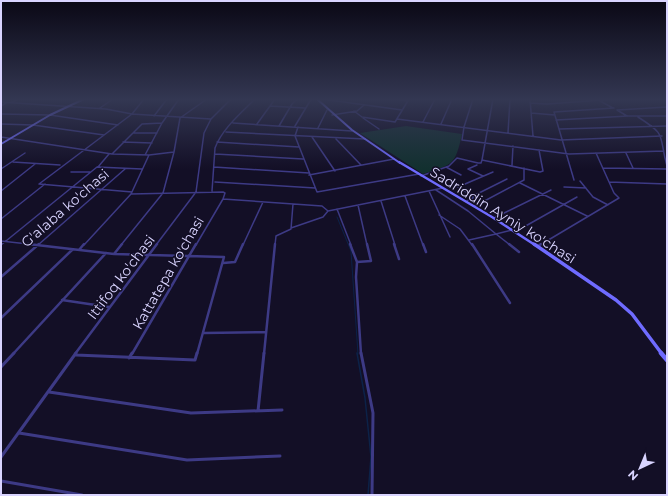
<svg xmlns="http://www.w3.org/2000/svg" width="668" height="496" viewBox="0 0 668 496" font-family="Montserrat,sans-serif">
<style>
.green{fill:#12302f}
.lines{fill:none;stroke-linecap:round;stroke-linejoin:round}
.stream-far1{stroke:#0c2248;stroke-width:1}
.stream{stroke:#0c2248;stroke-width:1.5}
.street-far2{stroke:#3d3a85;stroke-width:1.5}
.street-far1{stroke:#3d3a85;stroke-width:2.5}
.street{stroke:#3d3a85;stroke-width:3}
.secondary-far3{stroke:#6f6bff;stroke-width:2}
.secondary-far2{stroke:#6f6bff;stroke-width:2.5}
.secondary-far1{stroke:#6f6bff;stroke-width:3.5}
.secondary{stroke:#6f6bff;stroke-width:4.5}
.labels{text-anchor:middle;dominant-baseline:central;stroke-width:3;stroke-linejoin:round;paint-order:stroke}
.street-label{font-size:14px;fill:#d9d4ff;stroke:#130f26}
</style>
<rect width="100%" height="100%" fill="#130f26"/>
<!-- green -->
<path class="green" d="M 406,126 L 462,134 C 455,166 453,164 423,174 L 360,133 Z"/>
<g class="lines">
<!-- stream-far1 -->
<path class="stream-far1" d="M 337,217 L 351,251 L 358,354"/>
<!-- stream -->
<path class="stream" d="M 357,353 L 365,398 L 371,457 L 368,495"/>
<!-- street-far2 -->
<path class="street-far2" d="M 322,99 L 402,110
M 395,99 L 408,101
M 473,99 L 464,127 L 462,140 L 569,154 L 664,151
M 530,99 L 533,136
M 600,101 L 613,108
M 1,102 L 106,109 L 132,114 L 211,119
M 12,102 L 19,99
M 530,103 L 547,104 L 615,99
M 1,106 L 6,103
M 270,106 L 305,108
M 100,108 L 113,99
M 617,110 L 667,107
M 617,110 L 627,116
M 354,111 L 362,117 L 395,122 L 409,99
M 531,113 L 555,115
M 1,114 L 50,115 L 118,125
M 332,115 L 357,111 L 364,105
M 154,116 L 167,99
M 638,117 C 668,136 658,134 667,166
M 363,118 L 379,129
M 397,119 L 561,140 L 662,136
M 556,120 L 628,116 L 667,116
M 423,122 L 435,99
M 233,123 L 352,131
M 1,124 L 33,125 L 104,135
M 257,124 L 275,99
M 441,124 L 452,99
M 279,126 L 292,104 L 297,99
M 295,126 L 310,101 L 313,99
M 298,127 L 295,136 L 317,192 L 419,174
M 318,128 L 327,110
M 559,129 L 667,126
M 226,132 L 365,139
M 133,133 L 157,133
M 508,133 L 510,99
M 1,137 L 112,154 L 149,155 L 174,152
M 312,137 L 335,171
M 336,139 L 361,165
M 123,142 L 152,143
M 217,142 L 299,147
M 626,153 L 633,168
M 112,154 L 142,124 L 162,123
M 215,154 L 303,159
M 145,155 L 162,123 L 179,99
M 482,160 L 540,172 L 543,171 L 539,150
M 482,160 L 493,99
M 13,162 L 60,165
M 477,165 L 468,169 L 483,176
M 512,165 L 513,146
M 98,167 L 109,154
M 214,167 L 309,173
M 446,167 L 461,175
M 603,168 L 667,169
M 1,169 L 25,153
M 71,172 L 90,172
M 309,175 L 394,159
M 421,176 L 449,166 L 457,158 L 478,163 L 481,163 L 482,160
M 574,180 L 554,112 L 614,108
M 580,181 L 593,197 L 608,205
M 215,182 L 315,188
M 609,182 L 667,184
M 520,183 L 587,216
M 39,184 L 132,114 L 144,99
M 39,184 L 132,192
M 564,187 L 586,188
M 436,190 L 468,211 L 496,234 L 469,240
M 1,191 L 35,164
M 212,191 L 215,148 C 222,129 241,113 255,99
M 429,191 L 450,237
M 131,194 L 223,192 L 225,193 L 223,199 L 322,206 L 328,211 L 443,188
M 405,196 L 423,245
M 473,196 L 507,179
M 381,201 L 395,245
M 467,201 L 473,198 L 473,196 L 458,187 L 493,172
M 358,205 L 367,245
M 475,206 L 524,180 L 524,168
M 337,209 L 351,245
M 439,215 L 460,229 L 472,245
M 494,218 L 551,190
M 1,219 L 45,184
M 291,228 L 323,217 L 328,211
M 515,232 L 577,197
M 1,241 L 37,245
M 1,245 L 97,167 L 142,169
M 38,245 L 125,169
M 84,245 L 131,194 L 149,155
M 121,245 L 163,193 L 174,152 L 180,118 L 207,99
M 156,245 L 196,192 L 204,133 L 211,119 L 231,99
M 196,245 L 223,199
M 243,245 L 263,202
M 275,245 L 276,236 L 291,229 L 293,204
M 510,245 L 496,234 L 512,230
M 540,245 L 619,198 L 614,193 L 596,153"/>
<!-- street-far1 -->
<path class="street-far1" d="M 28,244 L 114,254 L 224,257 L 197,354
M 350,244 L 357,262 L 371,261 L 367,244
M 394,244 L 399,259
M 423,244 L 426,252
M 472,244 L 510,303
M 509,244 L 519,252
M 538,246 L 541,244
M 79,250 L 84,244
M 114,254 L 122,244
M 357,262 L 356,277 L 361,354
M 223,263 L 235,262 L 243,244
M 1,277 L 39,244
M 62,300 L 109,307
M 1,318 L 72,250
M 204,333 L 266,332
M 13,354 L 106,253
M 75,354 L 157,244
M 132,354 L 196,244
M 264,354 L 275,244"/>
<!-- street -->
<path class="street" d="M 361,353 L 373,413 L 372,495
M 76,355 L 195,360 L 197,353
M 129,358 L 132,353
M 1,367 L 14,353
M 49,392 L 191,413 L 282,410
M 258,411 L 264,353
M 19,433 L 187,460 L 280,456
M 1,457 L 76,353
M 1,481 L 82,495"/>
<!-- secondary-far3 -->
<path class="secondary-far3" d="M 317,99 L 352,130 L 400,163
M 1,144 L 50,115 L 84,99"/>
<!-- secondary-far2 -->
<path class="secondary-far2" d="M 399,162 L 492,217 L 535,245"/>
<!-- secondary-far1 -->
<path class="secondary-far1" d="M 534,244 L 616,300 L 632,314 L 662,354"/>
<!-- secondary -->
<path class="secondary" d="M 661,353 L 667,360"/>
</g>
<!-- sky -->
<linearGradient id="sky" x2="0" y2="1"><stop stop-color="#0a0815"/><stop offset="0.59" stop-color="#333752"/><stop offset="1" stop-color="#333752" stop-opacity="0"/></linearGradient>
<rect width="668" height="169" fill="url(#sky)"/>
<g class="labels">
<!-- street labels -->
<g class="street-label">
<text transform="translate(65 208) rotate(-41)">G'alaba ko'chasi</text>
<text transform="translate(503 215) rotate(32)">Sadriddin Ayniy ko'chasi</text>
<text transform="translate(168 273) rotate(-60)">Kattatepa ko'chasi</text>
<text transform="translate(121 277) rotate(-53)">Ittifoq ko'chasi</text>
</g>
</g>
<!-- border -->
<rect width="668" height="496" fill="none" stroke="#d9d4ff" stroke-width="4"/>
<!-- north arrow -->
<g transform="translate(640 468) rotate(224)" stroke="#130f26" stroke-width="3" paint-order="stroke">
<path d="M0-3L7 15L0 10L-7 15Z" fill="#d9d4ff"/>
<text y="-6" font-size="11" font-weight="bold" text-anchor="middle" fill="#d9d4ff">N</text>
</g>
</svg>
